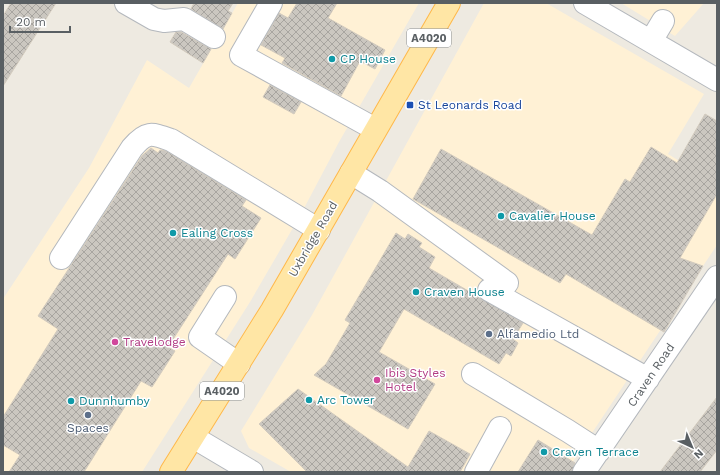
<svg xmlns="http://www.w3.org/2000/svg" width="720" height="475" viewBox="0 0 720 475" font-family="'Work Sans',sans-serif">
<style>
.commercial{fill:#fff1d5}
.building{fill:url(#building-cross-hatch);stroke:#d3cbbe}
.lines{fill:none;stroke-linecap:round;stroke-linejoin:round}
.minor-casing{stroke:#b4b8bd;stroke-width:24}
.major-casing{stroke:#ffb849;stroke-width:24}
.minor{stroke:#fff;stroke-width:22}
.major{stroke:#ffe6a5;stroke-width:22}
.culture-dot{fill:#0f9aa8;stroke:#fff;stroke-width:1.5}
.transit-dot{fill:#1a4fb4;stroke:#fff;stroke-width:1.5}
.service-dot{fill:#5c6f8a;stroke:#fff;stroke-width:1.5}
.hotel-dot{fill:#d1479c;stroke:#fff;stroke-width:1.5}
.labels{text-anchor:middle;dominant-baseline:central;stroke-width:3;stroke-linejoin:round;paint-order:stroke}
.shield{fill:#fff;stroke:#8b8f92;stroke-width:1}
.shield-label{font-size:11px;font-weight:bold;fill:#595f63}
.culture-label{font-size:12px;fill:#0d838f;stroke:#fff;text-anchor:start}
.transit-label{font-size:12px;fill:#164399;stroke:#fff;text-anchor:start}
.street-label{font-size:12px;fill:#595f63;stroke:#fff}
.service-label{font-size:12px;fill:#4e5e75;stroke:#fff;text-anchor:start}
.hotel-label{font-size:12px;fill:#b23c85;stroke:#fff;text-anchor:start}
</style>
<defs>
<pattern id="building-cross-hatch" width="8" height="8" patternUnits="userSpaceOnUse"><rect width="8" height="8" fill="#cbc7c0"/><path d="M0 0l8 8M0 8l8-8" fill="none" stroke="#a8a5a0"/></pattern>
</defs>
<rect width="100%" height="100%" fill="#eeeae1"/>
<!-- commercial -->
<path class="commercial" d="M 238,3 L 419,3 L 339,142 L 301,214 L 250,302 L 142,472 L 3,472 L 3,299 L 89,168 L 147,60 L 189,88 Z
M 484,3 L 546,3 L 704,94 L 668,154 L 717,184 L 717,245 L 566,472 L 291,472 L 249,448 L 241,431 L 312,315 Z
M 621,3 L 704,3 L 675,36 Z"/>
<!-- building -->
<path class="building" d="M 11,3 L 56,3 L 3,86 L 3,16 Z
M 194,3 L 233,3 L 228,11 L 232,13 L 223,29 L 191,9 Z
M 297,3 L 337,3 L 328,18 L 385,50 L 375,69 L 360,61 L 341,96 L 282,63 L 285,58 L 261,45 L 279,13 L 288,18 Z
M 176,32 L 181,32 L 211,49 L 203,63 L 170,42 Z
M 270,85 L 301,102 L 294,114 L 263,97 Z
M 705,114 L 717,121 L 717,194 L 680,258 L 703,266 L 664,332 L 566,274 L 560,283 L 413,199 L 441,149 L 592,235 L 625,179 L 630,182 L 651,147 L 677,163 Z
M 151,148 L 158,153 L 160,150 L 166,151 L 246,200 L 242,206 L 261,218 L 235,259 L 228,254 L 168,347 L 175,351 L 152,387 L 141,381 L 84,472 L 9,472 L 20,455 L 3,445 L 3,417 L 58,329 L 38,316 L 142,156 Z
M 396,233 L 405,239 L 408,234 L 422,243 L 419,247 L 435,257 L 429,268 L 523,323 L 513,339 L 518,343 L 511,356 L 506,353 L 499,364 L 404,309 L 379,352 L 435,384 L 408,429 L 314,375 L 326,364 L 350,323 L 345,320 Z
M 298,389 L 408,467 L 429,431 L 470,454 L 460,472 L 307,472 L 259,424 Z
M 717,397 L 717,450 L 700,472 L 660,472 Z
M 538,440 L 575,463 L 572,472 L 518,472 Z"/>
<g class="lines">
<!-- minor casing -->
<g class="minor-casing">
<path id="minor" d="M 126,3 L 154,19 L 164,21 L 184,19 L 214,37
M 271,3 L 241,55 L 375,129
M 585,3 L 717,80
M 651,41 L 663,21
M 351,173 L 380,191 L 507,283
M 61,258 L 132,148 C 146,131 151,133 171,140 L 319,230
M 489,290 L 648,379
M 225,297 L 200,337 L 239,364
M 473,374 L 568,431 L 599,451
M 193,437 L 252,472
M 476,472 L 500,428
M 584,472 L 717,277"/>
</g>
<!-- major casing -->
<g class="major-casing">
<path id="major" d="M 171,472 L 272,310 L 449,3"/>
</g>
<!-- minor -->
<use href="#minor" class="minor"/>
<!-- major -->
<use href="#major" class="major"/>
</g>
<!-- markers -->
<g class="culture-dot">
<circle cx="332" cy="59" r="4"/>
<circle cx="501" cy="216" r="4"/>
<circle cx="173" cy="233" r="4"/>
<circle cx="416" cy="292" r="4"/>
<circle cx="309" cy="400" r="4"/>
<circle cx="71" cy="401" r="4"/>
<circle cx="544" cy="452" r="4"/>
</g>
<rect class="transit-dot" x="406" y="101" width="8" height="8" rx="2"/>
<g class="service-dot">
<circle cx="489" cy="334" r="4"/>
<circle cx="88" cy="415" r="4"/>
</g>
<g class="hotel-dot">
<circle cx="115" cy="342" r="4"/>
<circle cx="377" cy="380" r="4"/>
</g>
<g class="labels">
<!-- shield labels -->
<g class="shield">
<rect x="407" y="29" width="44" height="18" rx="3"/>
<rect x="200" y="382" width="44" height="18" rx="3"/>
</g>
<g class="shield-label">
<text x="429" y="38">A4020</text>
<text x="222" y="391">A4020</text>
</g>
<!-- culture labels -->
<g class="culture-label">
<text x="340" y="59">CP House</text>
<text x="509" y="216">Cavalier House</text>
<text x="181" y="233">Ealing Cross</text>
<text x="424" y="292">Craven House</text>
<text x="317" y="400">Arc Tower</text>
<text x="79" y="401">Dunnhumby</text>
<text x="552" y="452">Craven Terrace</text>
</g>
<!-- transit labels -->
<g class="transit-label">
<text x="418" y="105">St Leonards Road</text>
</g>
<!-- street labels -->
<g class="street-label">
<text transform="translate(313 239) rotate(-60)">Uxbridge Road</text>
<text transform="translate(651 375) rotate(-56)">Craven Road</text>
</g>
<!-- service labels -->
<g class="service-label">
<text x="497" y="334">Alfamedio Ltd</text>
<text x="88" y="428" text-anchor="middle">Spaces</text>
</g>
<!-- hotel labels -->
<g class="hotel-label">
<text x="123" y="342">Travelodge</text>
<text x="385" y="373">Ibis Styles<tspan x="385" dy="14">Hotel</tspan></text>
</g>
</g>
<!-- border -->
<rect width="720" height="475" fill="none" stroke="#595f63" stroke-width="8"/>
<!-- north arrow -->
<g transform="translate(692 447) rotate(136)" stroke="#ffffff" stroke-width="3" paint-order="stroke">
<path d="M0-3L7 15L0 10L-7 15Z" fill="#595f63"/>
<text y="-6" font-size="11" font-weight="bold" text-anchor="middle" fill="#595f63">N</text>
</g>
<!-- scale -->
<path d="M10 26v6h60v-6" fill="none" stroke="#595f63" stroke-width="2"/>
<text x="16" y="26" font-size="12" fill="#595f63" stroke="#ffffff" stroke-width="3" paint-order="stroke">20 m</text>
</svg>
